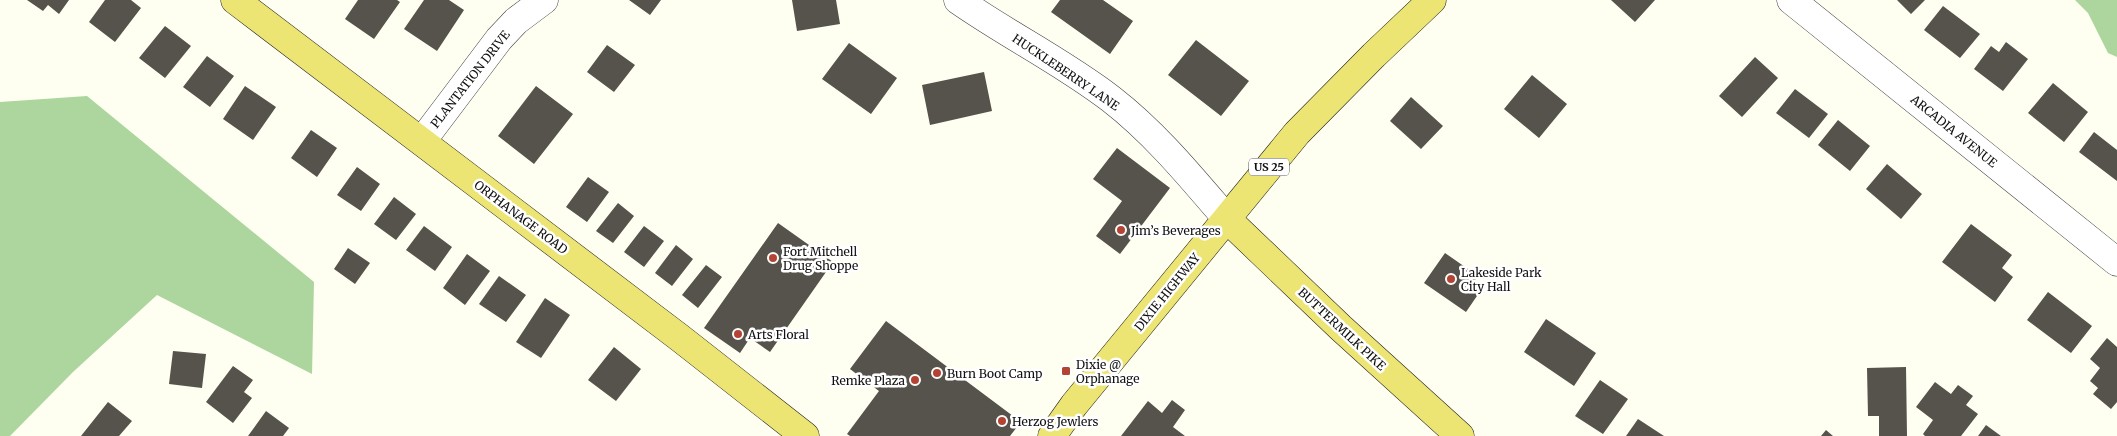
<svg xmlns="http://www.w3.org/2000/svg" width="2117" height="436" viewBox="0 0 2117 436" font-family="Merriweather,serif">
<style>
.forest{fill:#add59e}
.building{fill:#56524c}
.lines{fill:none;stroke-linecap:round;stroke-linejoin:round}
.minor-casing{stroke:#424242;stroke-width:29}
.major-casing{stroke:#202020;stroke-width:29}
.minor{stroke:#fff;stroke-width:28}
.major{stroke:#ece473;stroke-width:28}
.poi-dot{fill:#b34333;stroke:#fff;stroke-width:2}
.labels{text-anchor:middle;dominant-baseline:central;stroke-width:5;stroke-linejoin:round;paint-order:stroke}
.shield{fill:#fff;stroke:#575757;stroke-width:1}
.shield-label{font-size:11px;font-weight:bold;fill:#0f0f0f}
.street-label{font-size:12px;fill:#0f0f0f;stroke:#fff}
.poi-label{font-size:12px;fill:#0f0f0f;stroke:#fff;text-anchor:start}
</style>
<rect width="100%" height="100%" fill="#fefef1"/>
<!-- forest -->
<path class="forest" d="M 2075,0 L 2117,0 L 2117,57 L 2108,53 L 2088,13 Z
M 87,96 L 314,282 L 312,374 L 157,295 L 73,372 L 10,436 L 0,436 L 0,102 Z"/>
<!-- building -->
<path class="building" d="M 27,0 L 69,0 L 59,14 L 48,5 L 43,11 Z
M 105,0 L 131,0 L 141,8 L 115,42 L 89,22 Z
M 358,0 L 397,0 L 400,2 L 374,39 L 345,19 Z
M 424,0 L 449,0 L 464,10 L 437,51 L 404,29 Z
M 629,0 L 661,0 L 650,15 Z
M 792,0 L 836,0 L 840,24 L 797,31 Z
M 1060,0 L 1103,0 L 1133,21 L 1110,54 L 1051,12 Z
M 1611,0 L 1655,0 L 1635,22 Z
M 1897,0 L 1925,0 L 1911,14 Z
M 1943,6 L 1980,34 L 1960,58 L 1924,30 Z
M 165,26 L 191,46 L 165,78 L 139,58 Z
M 1196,40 L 1249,81 L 1221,116 L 1168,75 Z
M 2006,42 L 2028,59 L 2003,91 L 1974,69 L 1991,46 L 1999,52 Z
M 849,43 L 897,78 L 871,114 L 822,79 Z
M 607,45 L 635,65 L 614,92 L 587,72 Z
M 207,56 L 234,76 L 210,107 L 183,87 Z
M 1755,57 L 1778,78 L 1742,117 L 1719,96 Z
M 984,72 L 992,111 L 930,125 L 922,85 Z
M 1532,75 L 1567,104 L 1539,138 L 1504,109 Z
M 2053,83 L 2088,112 L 2064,142 L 2028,113 Z
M 245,86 L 276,107 L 253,140 L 223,119 Z
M 536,86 L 573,114 L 534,164 L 498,136 Z
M 1795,89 L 1828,114 L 1809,138 L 1776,113 Z
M 1411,97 L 1443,126 L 1421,149 L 1390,121 Z
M 1838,120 L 1870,146 L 1850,171 L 1818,145 Z
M 311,130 L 337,148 L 317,177 L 291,158 Z
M 2094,132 L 2117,150 L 2117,181 L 2079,152 Z
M 1117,148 L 1170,188 L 1120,254 L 1096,236 L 1122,201 L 1093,179 Z
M 1887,164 L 1922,194 L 1901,219 L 1866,189 Z
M 357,167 L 380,184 L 361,211 L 337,195 Z
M 588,177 L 609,192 L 587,222 L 566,207 Z
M 394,197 L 416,214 L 396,240 L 374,224 Z
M 618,203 L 634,216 L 613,243 L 596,231 Z
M 778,223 L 833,262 L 770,352 L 750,338 L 740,353 L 704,328 Z
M 1971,224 L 2012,255 L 2002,268 L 2013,277 L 1995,302 L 1942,262 Z
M 424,226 L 452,247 L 435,271 L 406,250 Z
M 644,226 L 664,241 L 644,267 L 624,252 Z
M 676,245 L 693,259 L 672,286 L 655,273 Z
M 348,248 L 370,263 L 355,284 L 334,269 Z
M 1445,253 L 1478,276 L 1470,287 L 1479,293 L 1466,312 L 1424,283 Z
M 467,254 L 490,271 L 465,305 L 443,288 Z
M 706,265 L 722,277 L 698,308 L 682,295 Z
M 499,276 L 526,295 L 506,322 L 479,304 Z
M 2048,292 L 2092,326 L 2071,353 L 2027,320 Z
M 545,298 L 570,315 L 541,358 L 516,342 Z
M 1546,319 L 1596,353 L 1574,386 L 1524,352 Z
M 886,321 L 1021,422 L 1010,436 L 850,436 L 847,434 L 879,391 L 850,369 Z
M 2107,338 L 2117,347 L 2117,402 L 2111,409 L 2093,394 L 2098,388 L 2090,381 L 2100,368 L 2090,359 Z
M 614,347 L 641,369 L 616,401 L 588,380 Z
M 173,351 L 206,354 L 202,388 L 169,384 Z
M 233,366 L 253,380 L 244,392 L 252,398 L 233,423 L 206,402 Z
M 1906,367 L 1907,436 L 1879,436 L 1879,416 L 1868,416 L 1867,368 Z
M 1600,380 L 1628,399 L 1603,434 L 1575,416 Z
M 1935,382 L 1951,394 L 1958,385 L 1973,396 L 1966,405 L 1978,414 L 1961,436 L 1925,436 L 1923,434 L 1933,420 L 1916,407 Z
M 1172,400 L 1185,410 L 1173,427 L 1185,436 L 1121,436 L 1148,401 L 1162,413 Z
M 108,402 L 132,421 L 119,436 L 81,436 Z
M 266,411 L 289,428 L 283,436 L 248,436 Z
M 1638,419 L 1664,436 L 1626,436 Z
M 1986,425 L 2001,436 L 1978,436 Z
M 1826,430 L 1833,436 L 1821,436 Z"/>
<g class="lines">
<!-- minor casing -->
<g class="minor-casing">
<path id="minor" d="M 958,0 C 1008,35 1063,62 1111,99 C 1155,133 1191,177 1227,219
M 1791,0 L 2117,262
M 422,141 L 499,39 L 516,21 L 544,0"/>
</g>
<!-- major casing -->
<g class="major-casing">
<path id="major" d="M 235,0 L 680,338 L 805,436
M 1227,219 L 1341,328 L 1460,436
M 1052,436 L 1074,405 L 1297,133 L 1374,55 L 1432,0"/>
</g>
<!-- minor -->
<use href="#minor" class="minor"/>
<!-- major -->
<use href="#major" class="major"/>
</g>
<!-- markers -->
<g class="poi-dot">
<circle cx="1121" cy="230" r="5"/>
<circle cx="773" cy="258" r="5"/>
<circle cx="1451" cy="279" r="5"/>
<circle cx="738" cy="334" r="5"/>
<rect x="1061" y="366" width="10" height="10" rx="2.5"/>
<circle cx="937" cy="373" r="5"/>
<circle cx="915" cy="380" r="5"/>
<circle cx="1002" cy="421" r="5"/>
</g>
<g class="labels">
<!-- shield labels -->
<rect class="shield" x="1249" y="158.5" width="40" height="17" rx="4"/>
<g class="shield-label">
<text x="1269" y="167">US 25</text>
</g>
<!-- street labels -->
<g class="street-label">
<text transform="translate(1066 72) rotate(34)">HUCKLEBERRY LANE</text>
<text transform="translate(470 79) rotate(-52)">PLANTATION DRIVE</text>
<text transform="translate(1954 131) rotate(39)">ARCADIA AVENUE</text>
<text transform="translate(521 217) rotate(37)">ORPHANAGE ROAD</text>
<text transform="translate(1167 292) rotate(-51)">DIXIE HIGHWAY</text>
<text transform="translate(1342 329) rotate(43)">BUTTERMILK PIKE</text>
</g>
<!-- poi labels -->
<g class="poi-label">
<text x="1131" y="230">Jim’s Beverages</text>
<text x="783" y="251">Fort Mitchell<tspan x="783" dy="14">Drug Shoppe</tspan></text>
<text x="1461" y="272">Lakeside Park<tspan x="1461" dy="14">City Hall</tspan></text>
<text x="748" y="334">Arts Floral</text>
<text x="1076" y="364">Dixie @<tspan x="1076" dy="14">Orphanage</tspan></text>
<text x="947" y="373">Burn Boot Camp</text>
<text x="905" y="380" text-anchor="end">Remke Plaza</text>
<text x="1012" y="421">Herzog Jewlers</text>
</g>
</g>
</svg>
